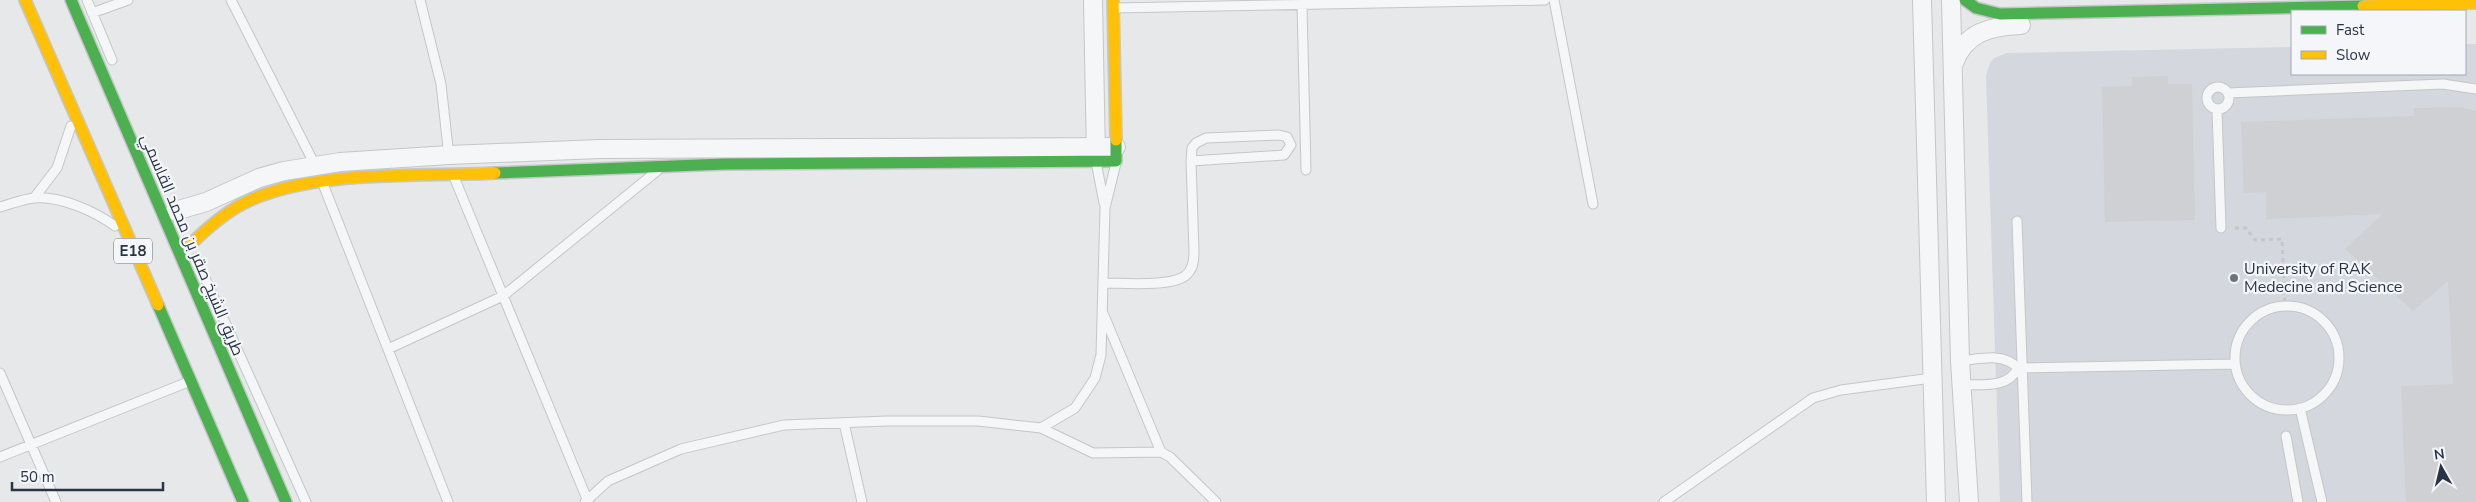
<svg xmlns="http://www.w3.org/2000/svg" width="2476" height="502" viewBox="0 0 2476 502" font-family="'Nunito Sans',Cairo,sans-serif">
<style>
.built{fill:#d4d7dd}
.building{fill:#ced0d3}
.lines{fill:none;stroke-linecap:round;stroke-linejoin:round}
.lane-casing{stroke:#c4c6c8;stroke-width:11}
.street-casing{stroke:#c4c6c8;stroke-width:20}
.fast-casing{stroke:#c4c6c8;stroke-width:14}
.slow-casing{stroke:#c4c6c8;stroke-width:14}
.path{stroke:#c5c6ca;stroke-width:3;stroke-dasharray:4 4;stroke-linecap:butt}
.lane{stroke:#f5f6f7;stroke-width:9}
.street{stroke:#f5f6f7;stroke-width:18}
.fast{stroke:#4caf50;stroke-width:11}
.slow{stroke:#ffc107;stroke-width:11}
.poi-dot{fill:#6c737f;stroke:#f4f6f9;stroke-width:2}
.labels{text-anchor:middle;dominant-baseline:central;stroke-width:4.5;stroke-linejoin:round;paint-order:stroke}
.shield{fill:#f4f6f9;stroke:#676e7b;stroke-width:1}
.shield-label{font-size:15px;font-weight:bold;fill:#2b3445}
.street-label{font-size:16px;fill:#2b3445;stroke:#f4f6f9}
.poi-label{font-size:16px;fill:#2b3445;stroke:#f4f6f9;text-anchor:start}
</style>
<rect width="100%" height="100%" fill="#e6e8ea"/>
<!-- built -->
<path class="built" d="M 2465,44 L 2476,44 L 2476,502 L 2000,502 L 1986,76 L 1990,63 L 1994,58 L 2007,53 L 2292,47 L 2292,74 L 2465,74 Z"/>
<!-- building -->
<path class="building" d="M 2168,76 L 2168,84 L 2192,84 L 2195,220 L 2105,222 L 2102,87 L 2132,86 L 2132,77 Z
M 2461,107 L 2476,111 L 2476,502 L 2406,502 L 2401,386 L 2453,384 L 2448,281 L 2413,311 L 2345,249 L 2382,214 L 2266,219 L 2266,192 L 2244,193 L 2241,122 L 2414,116 L 2414,108 Z"/>
<g class="lines">
<!-- lane casing -->
<g class="lane-casing">
<path id="lane" d="M 87,0 L 112,60
M 231,0 L 316,167
M 420,0 L 441,84 L 449,157
M 1554,0 L 1593,204
M 1302,5 L 1306,170
M 1115,8 L 1545,0
M 92,13 L 128,0
M2207 98a11 11 0 1 1 22 0a11 11 0 1 1-22 0Z
M 2228,93 L 2443,84 L 2476,89
M 2217,110 L 2221,228
M 1096,162 L 1104,203
M 454,177 L 587,499
M 323,184 L 448,502
M 34,198 L 57,168 L 71,126
M 0,207 C 11,204 23,199 34,198 C 61,196 94,211 115,226
M 2017,221 L 2027,502
M 196,258 L 306,502
M 1103,283 C 1122,283 1170,287 1185,276 C 1193,270 1194,261 1194,252 L 1191,161 L 1192,148 L 1196,143 L 1206,138 L 1279,135 L 1287,137 L 1291,145 L 1284,155 L 1191,161
M2235 358a52 52 0 1 1 104 0a52 52 0 1 1-104 0Z
M 1103,313 L 1161,452
M 388,349 L 503,296 L 657,171
M 1960,361 C 1980,359 2003,352 2018,368 L 2234,364
M 0,373 L 56,502
M 1961,385 C 1981,384 2008,389 2018,368
M 2300,408 L 2322,502
M 844,423 L 862,502
M 1041,428 L 1093,453 L 1161,452 L 1170,457 L 1216,502
M 2286,436 L 2298,502
M 0,457 L 188,382
M 585,502 L 608,481 L 681,449 L 784,425 L 887,421 L 978,421 L 1041,428 L 1075,408 L 1095,378 L 1101,355 L 1105,208 L 1116,163
M 1664,502 L 1813,398 L 1841,390 L 1932,378"/>
</g>
<!-- street casing -->
<g class="street-casing">
<path id="street" d="M 1093,0 L 1096,157
M 1922,0 L 1936,502
M 1951,0 L 1960,361 L 1969,502
M 1954,63 C 1965,32 1991,26 2021,25
M 175,211 L 206,202 L 259,178 L 284,171 L 340,162 L 449,155 L 599,149 L 1116,147"/>
</g>
<!-- fast casing -->
<g class="fast-casing">
<path id="fast" d="M 71,0 L 286,502
M 1965,0 L 1976,8 L 2000,14 L 2363,6
M 495,173 L 725,164 L 1116,161 L 1116,140
M 158,305 L 243,502"/>
</g>
<!-- slow casing -->
<g class="slow-casing">
<path id="slow" d="M 25,0 L 158,305
M 1113,0 L 1116,140
M 2363,6 L 2476,3
M 190,245 C 206,229 223,214 244,203 C 312,169 419,177 495,173"/>
</g>
<!-- path -->
<path class="path" d="M 2235,228 L 2246,228 L 2255,240 L 2282,239 L 2285,305"/>
<!-- lane -->
<use href="#lane" class="lane"/>
<!-- street -->
<use href="#street" class="street"/>
<!-- fast -->
<use href="#fast" class="fast"/>
<!-- slow -->
<use href="#slow" class="slow"/>
</g>
<!-- markers -->
<circle class="poi-dot" cx="2234" cy="278" r="5"/>
<g class="labels">
<!-- shield labels -->
<rect class="shield" x="114" y="238.5" width="38" height="25" rx="4"/>
<g class="shield-label">
<text x="133" y="251">E18</text>
</g>
<!-- street labels -->
<g class="street-label">
<text transform="translate(192 245) rotate(67)">طريق الشيخ صقر بن محمد القاسمي</text>
</g>
<!-- poi labels -->
<g class="poi-label">
<text x="2244" y="269">University of RAK<tspan x="2244" dy="18">Medecine and Science</tspan></text>
</g>
</g>
<!-- legend -->
<rect x="2291" y="10" width="175" height="65" fill="#f4f6f9" stroke="#a4a8b1"/>
<rect x="2301" y="26" width="25" height="8" fill="#4caf50" stroke="#a4a8b1"/>
<text x="2336" y="35" font-size="15" fill="#2b3445">Fast</text>
<rect x="2301" y="51" width="25" height="8" fill="#ffc107" stroke="#a4a8b1"/>
<text x="2336" y="60" font-size="15" fill="#2b3445">Slow</text>
<!-- north arrow -->
<g transform="translate(2441 467) rotate(352)" stroke="#f4f6f9" stroke-width="4" paint-order="stroke">
<path d="M0-4L9 19L0 12L-9 19Z" fill="#2b3445"/>
<text y="-8" font-size="14" font-weight="bold" text-anchor="middle" fill="#2b3445">N</text>
</g>
<!-- scale -->
<path d="M12 482v8h151v-8" fill="none" stroke="#2b3445" stroke-width="2.5"/>
<text x="20" y="482" font-size="15" fill="#2b3445" stroke="#f4f6f9" stroke-width="4" paint-order="stroke">50 m</text>
</svg>
